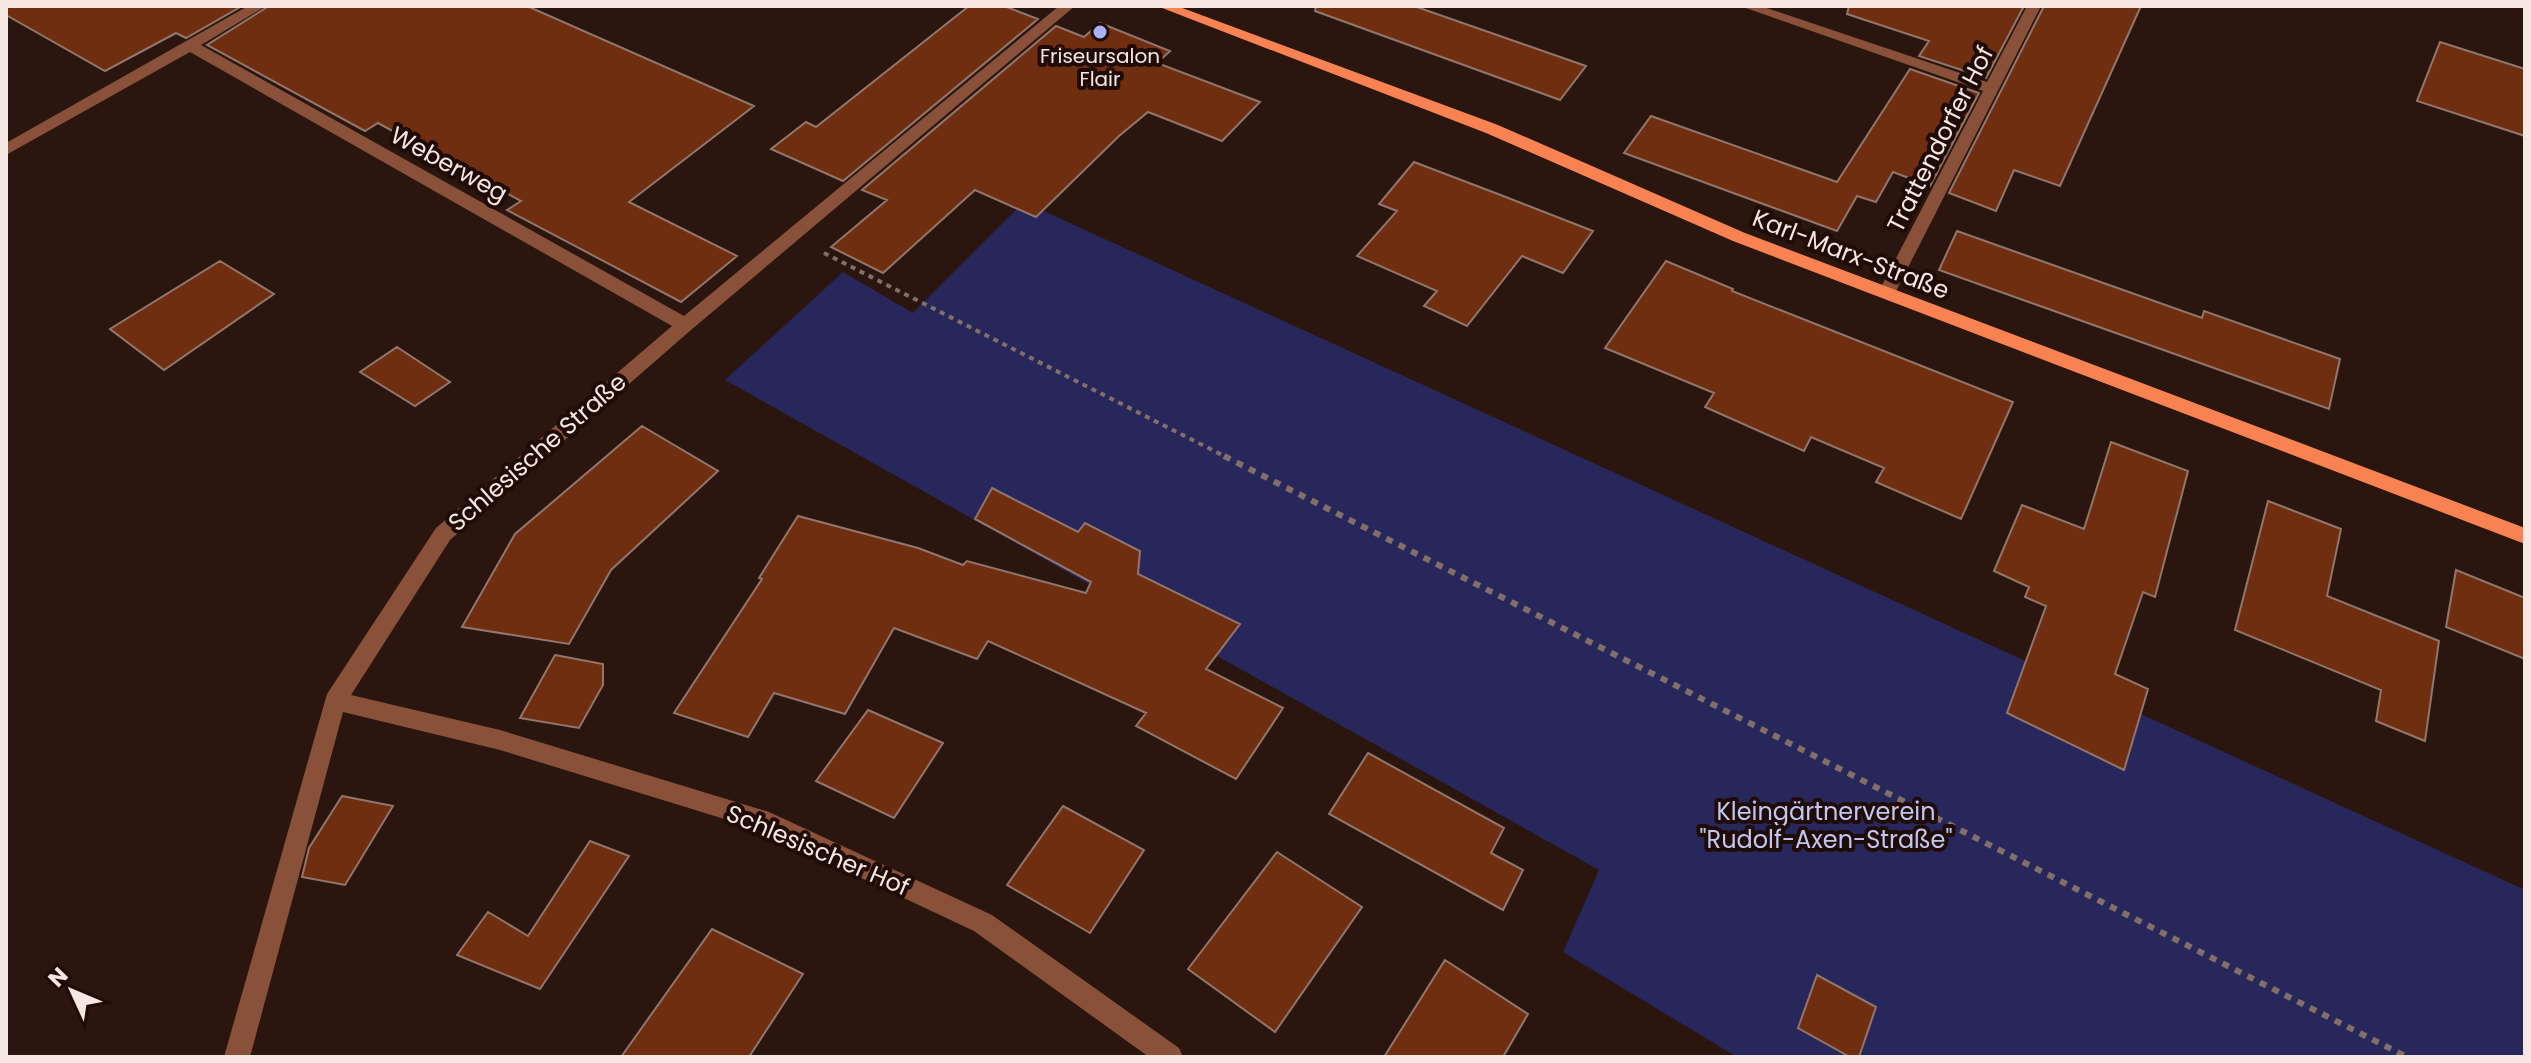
<svg xmlns="http://www.w3.org/2000/svg" width="2531" height="1063" viewBox="0 0 2531 1063" font-family="Poppins,sans-serif">
<style>
.green{fill:#28275b}
.building{fill:#702e11;stroke:#91766c;stroke-width:2}
.lines{fill:none;stroke-linecap:round;stroke-linejoin:round}
.path-far1{stroke:#816f68;stroke-width:4;stroke-dasharray:5 5;stroke-linecap:butt}
.path{stroke:#816f68;stroke-width:6;stroke-dasharray:7 7;stroke-linecap:butt}
.minor{fill:#89503a;fill-rule:evenodd}
.major{fill:#f98252;fill-rule:evenodd}
.poi-dot{fill:#aab0fc;stroke:#200c06;stroke-width:3}
.labels{text-anchor:middle;dominant-baseline:central;stroke-width:8;stroke-linejoin:round;paint-order:stroke}
.far-poi-label{font-size:20px;fill:#f7e7e2;stroke:#200c06}
.street-label{font-size:24px;fill:#f7e7e2;stroke:#200c06}
.park-label{font-size:24px;fill:#c1c6f3;stroke:#200c06}
</style>
<rect width="100%" height="100%" fill="#2a160e"/>
<!-- green -->
<path class="green" d="M 1024,202 L 2525,890 L 2525,1057 L 1737,1057 L 1563,952 L 1599,870 L 725,380 L 843,272 L 913,313 Z"/>
<!-- building -->
<path class="building" d="M 6,6 L 242,6 L 186,38 L 176,33 L 105,71 L 6,15 Z
M 269,6 L 527,6 L 754,106 L 629,202 L 737,256 L 681,302 L 507,210 L 521,201 L 378,123 L 365,131 L 207,45 Z
M 969,6 L 1004,6 L 1038,19 L 843,181 L 771,149 L 806,122 L 816,127 Z
M 1316,6 L 1414,6 L 1586,66 L 1560,100 L 1315,11 Z
M 1849,6 L 2024,6 L 1986,78 L 1919,56 L 1929,41 L 1847,14 Z
M 2044,6 L 2141,6 L 2060,186 L 2014,170 L 1996,211 L 1949,193 Z
M 1100,23 L 1170,51 L 1157,63 L 1260,102 L 1222,141 L 1148,112 L 1119,136 L 1036,217 L 975,190 L 883,273 L 831,247 L 887,200 L 862,190 L 1056,26 L 1084,37 Z
M 2440,42 L 2525,69 L 2525,136 L 2417,101 Z
M 1910,69 L 1979,93 L 1930,186 L 1893,172 L 1876,202 L 1857,196 L 1837,231 L 1624,153 L 1651,116 L 1837,182 Z
M 1414,162 L 1498,194 L 1593,231 L 1563,273 L 1522,256 L 1467,326 L 1424,306 L 1437,291 L 1357,256 L 1397,211 L 1379,204 Z
M 1957,231 L 2202,318 L 2204,311 L 2340,359 L 2329,409 L 1939,270 Z
M 220,261 L 274,294 L 164,370 L 110,329 Z
M 1666,261 L 1733,289 L 1732,291 L 2013,402 L 1961,519 L 1876,482 L 1884,468 L 1811,437 L 1804,451 L 1705,407 L 1714,393 L 1605,348 Z
M 397,347 L 450,382 L 415,406 L 360,372 Z
M 642,426 L 718,471 L 611,570 L 569,644 L 462,627 L 515,534 Z
M 2111,442 L 2188,471 L 2155,597 L 2143,592 L 2115,674 L 2148,689 L 2124,770 L 2007,713 L 2046,606 L 2025,597 L 2029,587 L 1994,571 L 2022,505 L 2084,529 Z
M 992,488 L 1078,532 L 1085,523 L 1140,551 L 1138,574 L 1240,624 L 1206,669 L 1283,708 L 1236,779 L 1136,726 L 1146,713 L 988,641 L 977,659 L 894,628 L 845,714 L 774,693 L 748,737 L 674,713 L 762,579 L 759,578 L 798,516 L 918,548 L 963,565 L 967,561 L 1086,593 L 1091,582 L 975,519 Z
M 2268,501 L 2341,529 L 2327,596 L 2439,641 L 2425,741 L 2376,721 L 2381,690 L 2235,630 Z
M 2456,570 L 2525,598 L 2525,659 L 2446,627 Z
M 555,655 L 603,664 L 603,685 L 579,728 L 520,718 Z
M 868,710 L 943,743 L 894,818 L 816,781 Z
M 1368,753 L 1504,828 L 1491,853 L 1523,870 L 1503,910 L 1329,814 Z
M 342,796 L 393,806 L 345,885 L 302,877 L 309,848 Z
M 1063,806 L 1144,850 L 1090,933 L 1007,885 Z
M 590,841 L 629,856 L 540,989 L 457,955 L 488,912 L 528,936 Z
M 1277,852 L 1362,907 L 1275,1032 L 1188,969 Z
M 712,929 L 803,974 L 749,1057 L 621,1057 Z
M 1445,960 L 1528,1014 L 1503,1057 L 1384,1057 Z
M 1817,975 L 1876,1007 L 1859,1057 L 1850,1057 L 1798,1028 Z"/>
<g class="lines">
<!-- path-far1 -->
<path class="path-far1" d="M 824,253 L 1228,458"/>
<!-- path -->
<path class="path" d="M 1224,456 L 2407,1057"/>
<!-- minor -->
<path class="minor" d="M 248,6 L 266,6 L 201,45 L 684,316 L 1059,6 L 1075,6 L 691,330 L 450,540 L 351,695 L 500,730 L 769,812 L 992,915 L 1179,1048 L 1183,1057 L 1149,1057 L 974,931 L 757,829 L 500,750 L 343,712 L 250,1057 L 224,1057 L 327,694 L 436,528 L 672,326 L 190,52 L 6,155 L 6,143 Z
M 1740,6 L 1761,6 L 1987,82 L 2027,6 L 2041,6 L 1893,297 L 1887,299 L 1878,293 L 1983,91 Z"/>
<!-- major -->
<path class="major" d="M 1157,6 L 1177,6 L 1498,125 L 1745,233 L 2525,528 L 2525,544 L 1733,241 L 1486,133 Z"/>
</g>
<!-- markers -->
<circle class="poi-dot" cx="1100" cy="32" r="8"/>
<g class="labels">
<!-- far-poi labels -->
<g class="far-poi-label">
<text x="1100" y="56">Friseursalon<tspan x="1100" dy="23">Flair</tspan></text>
</g>
<!-- street labels -->
<g class="street-label">
<text transform="translate(1940 139) rotate(-63)">Trattendorfer Hof</text>
<text transform="translate(449 164) rotate(29)">Weberweg</text>
<text transform="translate(1851 254) rotate(21)">Karl-Marx-Straße</text>
<text transform="translate(537 452) rotate(-41)">Schlesische Straße</text>
<text transform="translate(818 850) rotate(23)">Schlesischer Hof</text>
</g>
<!-- park labels -->
<g class="park-label">
<text x="1826" y="811">Kleingärtnerverein<tspan x="1826" dy="28">"Rudolf-Axen-Straße"</tspan></text>
</g>
</g>
<!-- border -->
<rect width="2531" height="1063" fill="none" stroke="#f7e7e2" stroke-width="16"/>
<!-- north arrow -->
<g transform="translate(72 991) rotate(314)" stroke="#200c06" stroke-width="6" paint-order="stroke">
<path d="M0-6L14 30L0 20L-14 30Z" fill="#f7e7e2"/>
<text y="-12" font-size="22" font-weight="bold" text-anchor="middle" fill="#f7e7e2">N</text>
</g>
</svg>
